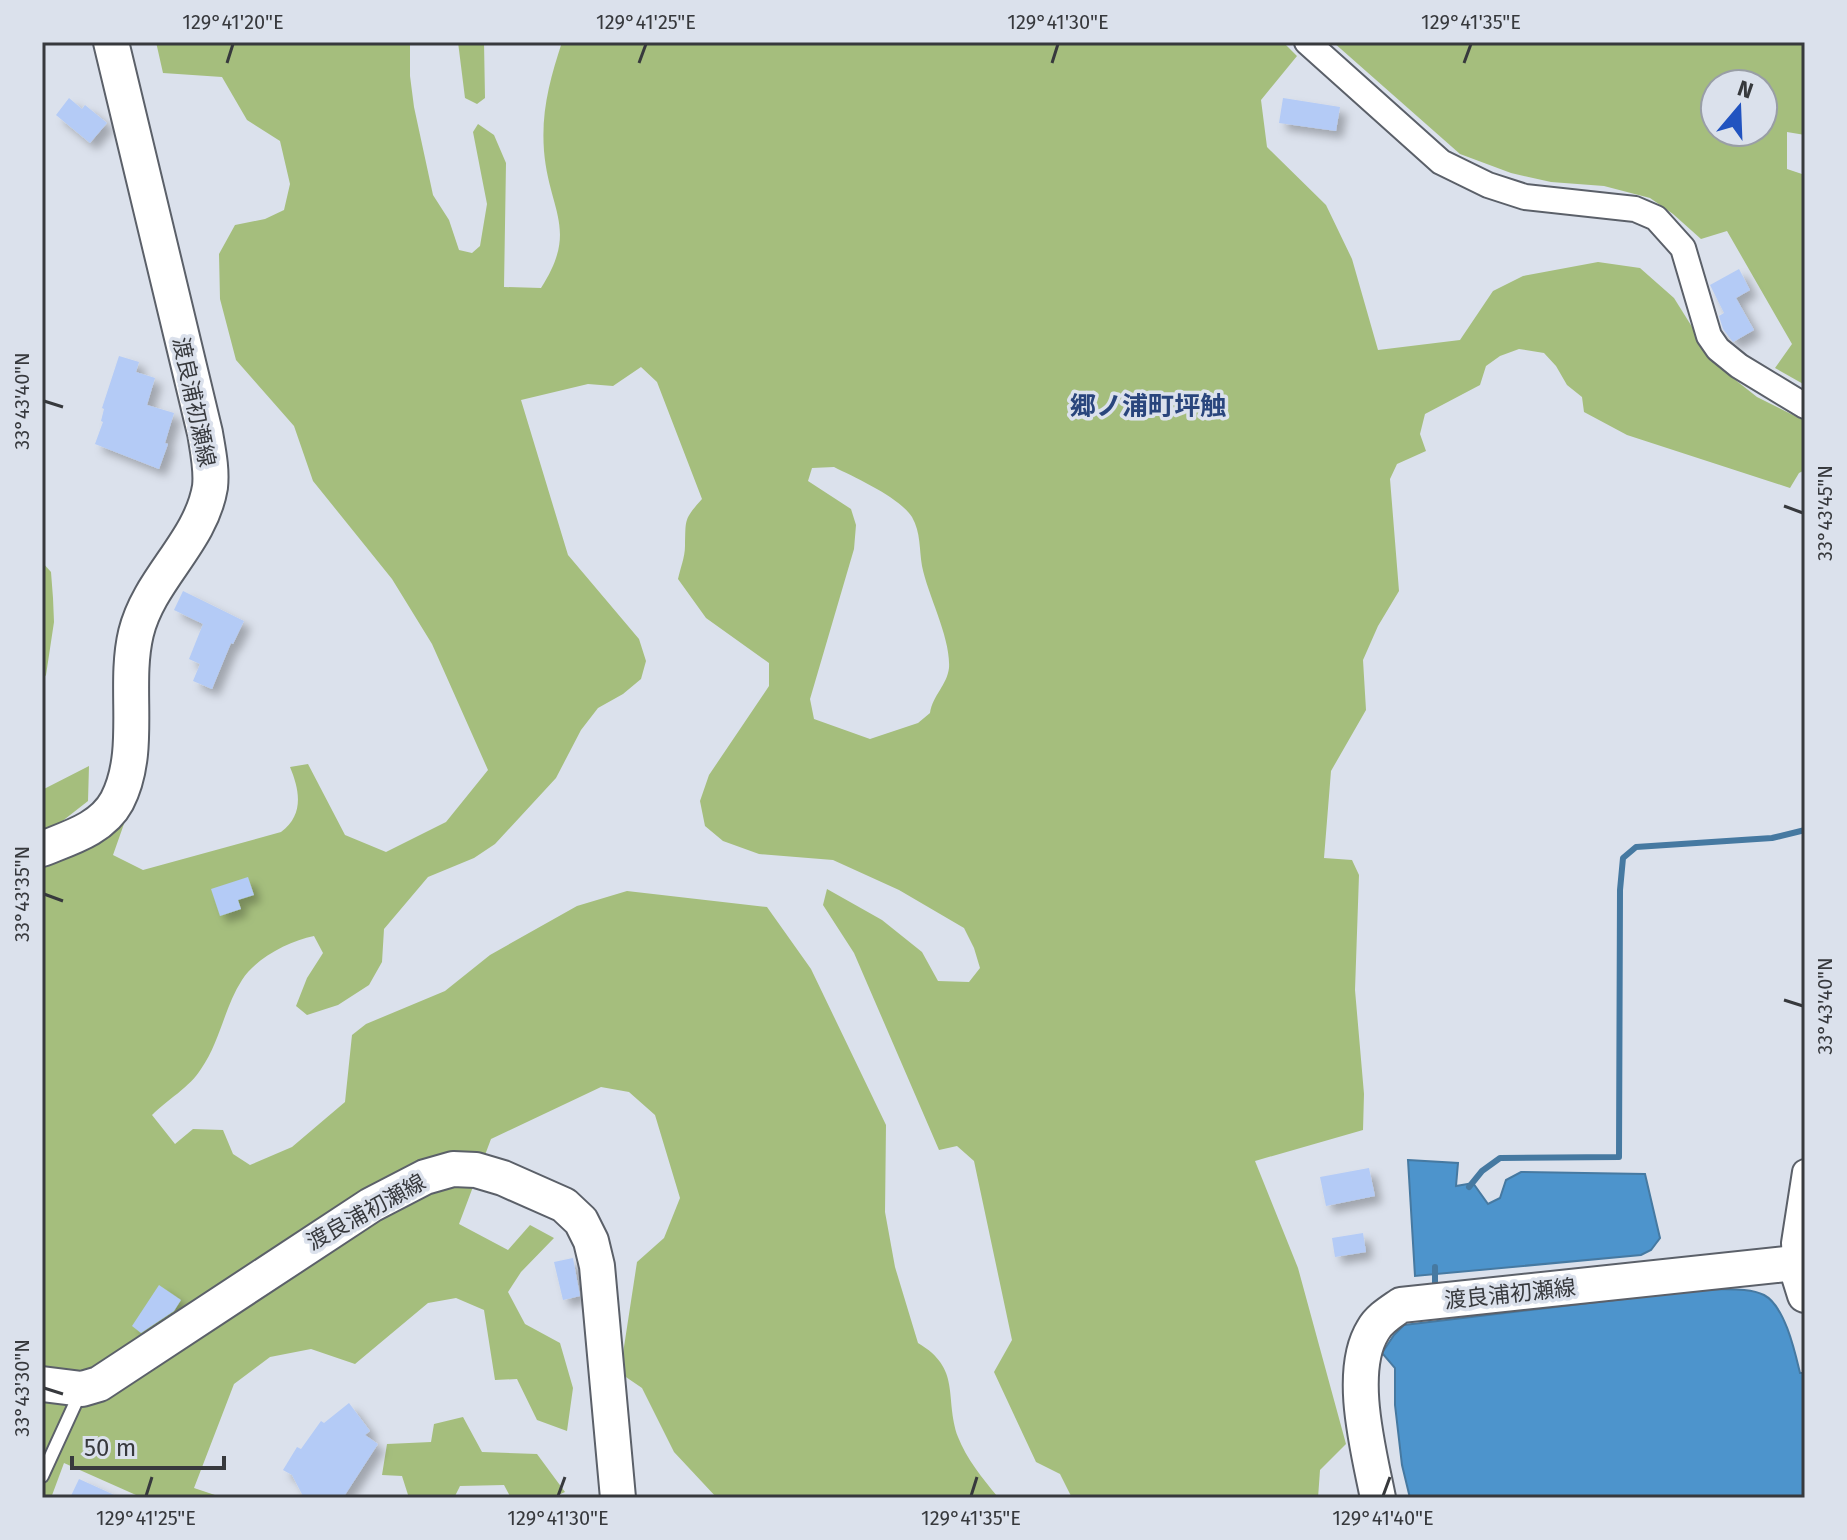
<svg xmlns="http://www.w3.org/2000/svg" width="1847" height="1540" viewBox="0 0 1847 1540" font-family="'Fira Sans','Noto Sans JP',sans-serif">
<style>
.green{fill:#a5be7d;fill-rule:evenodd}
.water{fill:#4d94cc;stroke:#4679a1;stroke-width:2}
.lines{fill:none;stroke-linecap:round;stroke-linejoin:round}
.stream{stroke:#4679a1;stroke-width:6}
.building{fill:#b4cbf6;filter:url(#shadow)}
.lane-casing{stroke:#5b6069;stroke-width:16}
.street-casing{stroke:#5b6069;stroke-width:28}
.secondary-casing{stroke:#5b6069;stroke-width:38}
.lane{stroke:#fff;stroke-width:12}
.street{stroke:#fff;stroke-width:24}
.secondary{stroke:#fff;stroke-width:34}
.ticks{fill:none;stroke:#37393d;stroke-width:3}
.labels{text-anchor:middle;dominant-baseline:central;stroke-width:7;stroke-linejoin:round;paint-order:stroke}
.street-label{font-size:22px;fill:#37393d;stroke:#dbe1ec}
.quarter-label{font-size:26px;font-weight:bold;fill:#29457c;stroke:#dbe1ec}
.neatline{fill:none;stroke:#37393d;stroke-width:3}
.ticks-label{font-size:20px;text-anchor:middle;fill:#37393d}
</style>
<defs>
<filter id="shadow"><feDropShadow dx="7" dy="7" stdDeviation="4" flood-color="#0004"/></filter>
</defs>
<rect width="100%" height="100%" fill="#dbe1ec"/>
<!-- green -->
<path class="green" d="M 156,42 L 410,42 L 410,76 L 414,107 L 433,195 L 449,220 L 459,250 L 472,253 L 480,246 L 487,204 L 473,132 L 478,124 L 494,135 L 506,163 L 504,287 L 541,288 C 579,229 549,211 544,151 C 541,111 550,79 562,42 L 1283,42 L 1297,56 L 1261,100 L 1267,147 L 1326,205 L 1352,259 L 1378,350 L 1460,340 L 1493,291 L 1523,276 L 1598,262 L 1640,268 L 1674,298 L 1699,338 L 1724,371 L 1757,397 L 1805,421 L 1805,470 L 1799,473 L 1790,488 L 1627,435 L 1584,412 L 1582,397 L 1567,385 L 1556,366 L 1544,353 L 1519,349 L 1500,356 L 1486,366 L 1480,385 L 1425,414 L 1420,434 L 1426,451 L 1397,464 L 1390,479 L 1399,591 L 1378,626 L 1363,660 L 1366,710 L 1331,771 L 1324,858 L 1352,860 L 1359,875 L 1355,990 L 1364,1094 L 1363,1130 L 1255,1161 L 1298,1268 L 1346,1444 L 1320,1470 L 1318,1498 L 1072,1498 L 1060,1474 L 1036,1462 L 994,1372 L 1012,1340 L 974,1161 L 957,1146 L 939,1150 L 854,953 L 823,905 L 827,889 L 882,920 L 922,952 L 938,981 L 969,982 L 980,968 L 974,948 L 964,928 L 899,890 L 833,860 L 759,854 L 723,841 L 705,826 L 700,801 L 709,775 L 769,686 L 769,663 L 706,618 L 678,579 C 680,569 685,557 685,546 C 686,520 683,520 702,499 L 657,382 L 641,367 L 613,386 L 588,384 L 521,400 L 568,555 L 639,639 L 646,661 L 641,679 L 623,694 L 598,708 L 581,730 L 556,778 L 495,844 L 474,858 L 428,877 L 384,929 L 382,962 L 369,985 L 338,1005 L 307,1015 L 296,1006 L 307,978 L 323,953 L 314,936 C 289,941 256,958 242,980 C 224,1008 220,1042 201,1069 C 190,1087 167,1100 152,1115 L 175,1144 L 193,1129 L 223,1130 L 233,1154 L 250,1165 L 292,1147 L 345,1102 L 352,1035 L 366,1024 L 445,991 L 490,955 L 577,906 L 627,891 L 767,907 L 811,969 L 886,1125 L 885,1212 L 895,1267 L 918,1343 C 962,1369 944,1397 958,1437 C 966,1458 983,1479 997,1496 L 994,1498 L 717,1498 L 674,1452 L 642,1388 L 620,1373 L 637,1262 L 664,1238 L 680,1198 L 655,1115 L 629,1092 L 601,1087 L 491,1139 L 459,1224 L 508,1250 L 530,1225 L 554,1238 L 521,1272 L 508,1292 L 525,1324 L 560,1343 L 573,1388 L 567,1431 L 537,1420 L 517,1379 L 495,1380 L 484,1310 L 456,1298 L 428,1303 L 355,1364 L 311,1349 L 270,1357 L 234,1384 L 194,1488 L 224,1498 L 135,1498 L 136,1495 L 64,1463 L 51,1498 L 42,1498 L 42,860 L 125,821 L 113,855 L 143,870 L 281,832 C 304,815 300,791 290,767 L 308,764 L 345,835 L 386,852 L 446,822 L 488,770 L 432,644 L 392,579 L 313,481 L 294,426 L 236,360 L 220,299 L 219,254 L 235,225 L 265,219 L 284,210 L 290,184 L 280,141 L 247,120 L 222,77 L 163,73 ZM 834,467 C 856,478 899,497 912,517 C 921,533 919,549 922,566 C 928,596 951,638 949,668 C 947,685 933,695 930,713 L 918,723 L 870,739 L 814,719 L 810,699 L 854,549 L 856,525 L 851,509 L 808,481 L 812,468 Z
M 458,42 L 484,42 L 485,98 L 477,104 L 465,98 Z
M 1333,42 L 1805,42 L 1805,135 L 1787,132 L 1787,169 L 1805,175 L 1805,385 L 1775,368 L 1792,344 L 1727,231 L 1701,239 L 1673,214 L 1650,198 L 1604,186 L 1551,182 L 1511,173 L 1460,154 ZM 1763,84 L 1763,132 L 1715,132 L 1715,84 Z
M 42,562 L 51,572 L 53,598 L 54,622 L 46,675 L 42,681 Z
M 89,766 L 88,801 L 42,837 L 42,790 Z
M 463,1417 L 482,1452 L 537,1454 L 565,1492 L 552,1498 L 511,1498 L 504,1485 L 460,1486 L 454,1498 L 409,1498 L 402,1476 L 382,1475 L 387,1444 L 431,1442 L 434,1424 Z"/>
<!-- water -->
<path class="water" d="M 1408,1160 L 1458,1163 L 1456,1186 L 1473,1183 L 1488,1204 L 1500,1198 L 1506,1180 L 1521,1172 L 1645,1174 L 1660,1238 L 1651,1250 L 1641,1255 L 1415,1276 Z
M 1708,1289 C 1724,1290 1749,1287 1764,1295 C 1785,1306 1795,1352 1800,1373 L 1805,1373 L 1805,1498 L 1410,1498 L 1402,1465 L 1395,1405 L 1395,1368 L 1382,1353 L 1394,1335 L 1404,1325 Z"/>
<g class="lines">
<!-- stream -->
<path class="stream" d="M 1469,1187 L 1482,1171 L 1500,1158 L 1619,1157 L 1620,890 L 1623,858 L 1636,847 L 1772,838 L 1805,830
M 1435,1287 L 1435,1267"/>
</g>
<!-- building -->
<path class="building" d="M 69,98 L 82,109 L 85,105 L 107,123 L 90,143 L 56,115 Z
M 1283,98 L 1340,107 L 1336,131 L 1279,123 Z
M 1739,269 L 1750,290 L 1736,298 L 1754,330 L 1733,342 L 1723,329 L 1719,316 L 1724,313 L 1710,285 Z
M 119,356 L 139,362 L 136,372 L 155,378 L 147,405 L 174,413 L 165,443 L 168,444 L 159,469 L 95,444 L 103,422 L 101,421 L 104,409 L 102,408 Z
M 183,591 L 244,621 L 233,644 L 231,643 L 212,689 L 193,681 L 200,664 L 189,659 L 203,624 L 174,610 Z
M 248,877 L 254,895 L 238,900 L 241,909 L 220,916 L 211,889 Z
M 1369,1168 L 1375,1196 L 1326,1206 L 1320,1177 Z
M 1363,1233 L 1366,1252 L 1335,1257 L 1332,1238 Z
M 573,1258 L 580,1296 L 563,1300 L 554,1262 Z
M 159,1285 L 181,1300 L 174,1311 L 141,1333 L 132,1326 Z
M 349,1403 L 370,1431 L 365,1435 L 378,1444 L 343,1498 L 304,1498 L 292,1475 L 283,1470 L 297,1447 L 301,1449 L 321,1421 L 324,1423 Z
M 79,1479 L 121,1498 L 70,1498 Z"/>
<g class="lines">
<!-- lane casing -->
<g class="lane-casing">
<path id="lane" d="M 42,1476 L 81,1391"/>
</g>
<!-- street casing -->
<g class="street-casing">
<path id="street" d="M 1307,42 L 1441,162 L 1488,185 L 1525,197 L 1635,209 L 1656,218 L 1683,248 L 1709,336 L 1718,349 L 1739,366 L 1805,406
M 1795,1263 L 1794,1243 L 1805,1172"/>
</g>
<!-- secondary casing -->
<g class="secondary-casing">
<path id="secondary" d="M 42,849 C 69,838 102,829 117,801 C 143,751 123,687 136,633 C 149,579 201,542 210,487 C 212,469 208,451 205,433 L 111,42
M 42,1384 L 82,1389 L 99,1384 L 371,1205 L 425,1177 L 453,1169 L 476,1170 L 503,1178 L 564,1205 L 581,1221 L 591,1241 L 597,1266 L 618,1498
M 1378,1498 C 1369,1452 1347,1372 1373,1330 C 1379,1319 1391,1312 1401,1305 L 1795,1263 L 1805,1295"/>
</g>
<!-- lane -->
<use href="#lane" class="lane"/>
<!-- street -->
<use href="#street" class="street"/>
<!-- secondary -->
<use href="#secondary" class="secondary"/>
</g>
<!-- ticks -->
<path class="ticks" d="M 227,63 L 233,44M 639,63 L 646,44M 1052,63 L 1058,44M 1464,63 L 1471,44M 44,401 L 63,407M 1784,506 L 1803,513M 44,894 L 63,901M 1784,1000 L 1803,1006M 44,1388 L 63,1394M 146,1496 L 152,1477M 558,1496 L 565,1477M 971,1496 L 977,1477M 1383,1496 L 1390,1477"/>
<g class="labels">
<!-- street labels -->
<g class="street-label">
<text transform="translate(194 402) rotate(78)">渡良浦初瀬線</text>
<text transform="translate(366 1212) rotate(-29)">渡良浦初瀬線</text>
<text transform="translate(1510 1294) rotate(-6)">渡良浦初瀬線</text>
</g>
<!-- quarter labels -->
<g class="quarter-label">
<text x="1148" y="406">郷ノ浦町坪触</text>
</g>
</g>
<!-- border -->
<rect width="1847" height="1540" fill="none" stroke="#dbe1ec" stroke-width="88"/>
<!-- north arrow -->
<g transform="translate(1739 108) rotate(19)"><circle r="38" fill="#dbe1ec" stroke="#999ea6" stroke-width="2"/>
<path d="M0-6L14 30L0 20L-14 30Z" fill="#2153c0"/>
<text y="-12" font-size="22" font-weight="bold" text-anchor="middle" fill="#37393d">N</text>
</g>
<!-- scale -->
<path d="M72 1456v12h152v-12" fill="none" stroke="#37393d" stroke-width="4"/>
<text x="84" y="1456" font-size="24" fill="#37393d" stroke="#dbe1ec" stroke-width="6" paint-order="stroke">50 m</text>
<rect x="44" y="44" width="1759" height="1452" class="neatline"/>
<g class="ticks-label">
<text x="233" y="29">129°41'20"E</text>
<text x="646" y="29">129°41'25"E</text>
<text x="1058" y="29">129°41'30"E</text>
<text x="1471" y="29">129°41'35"E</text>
<text transform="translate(22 401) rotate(-90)" y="7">33°43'40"N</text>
<text transform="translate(1825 513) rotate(-90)" y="7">33°43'45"N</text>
<text transform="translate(22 894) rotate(-90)" y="7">33°43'35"N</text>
<text transform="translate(1825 1006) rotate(-90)" y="7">33°43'40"N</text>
<text transform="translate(22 1388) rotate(-90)" y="7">33°43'30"N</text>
<text x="146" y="1525">129°41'25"E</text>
<text x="558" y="1525">129°41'30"E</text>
<text x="971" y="1525">129°41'35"E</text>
<text x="1383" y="1525">129°41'40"E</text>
</g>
</svg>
